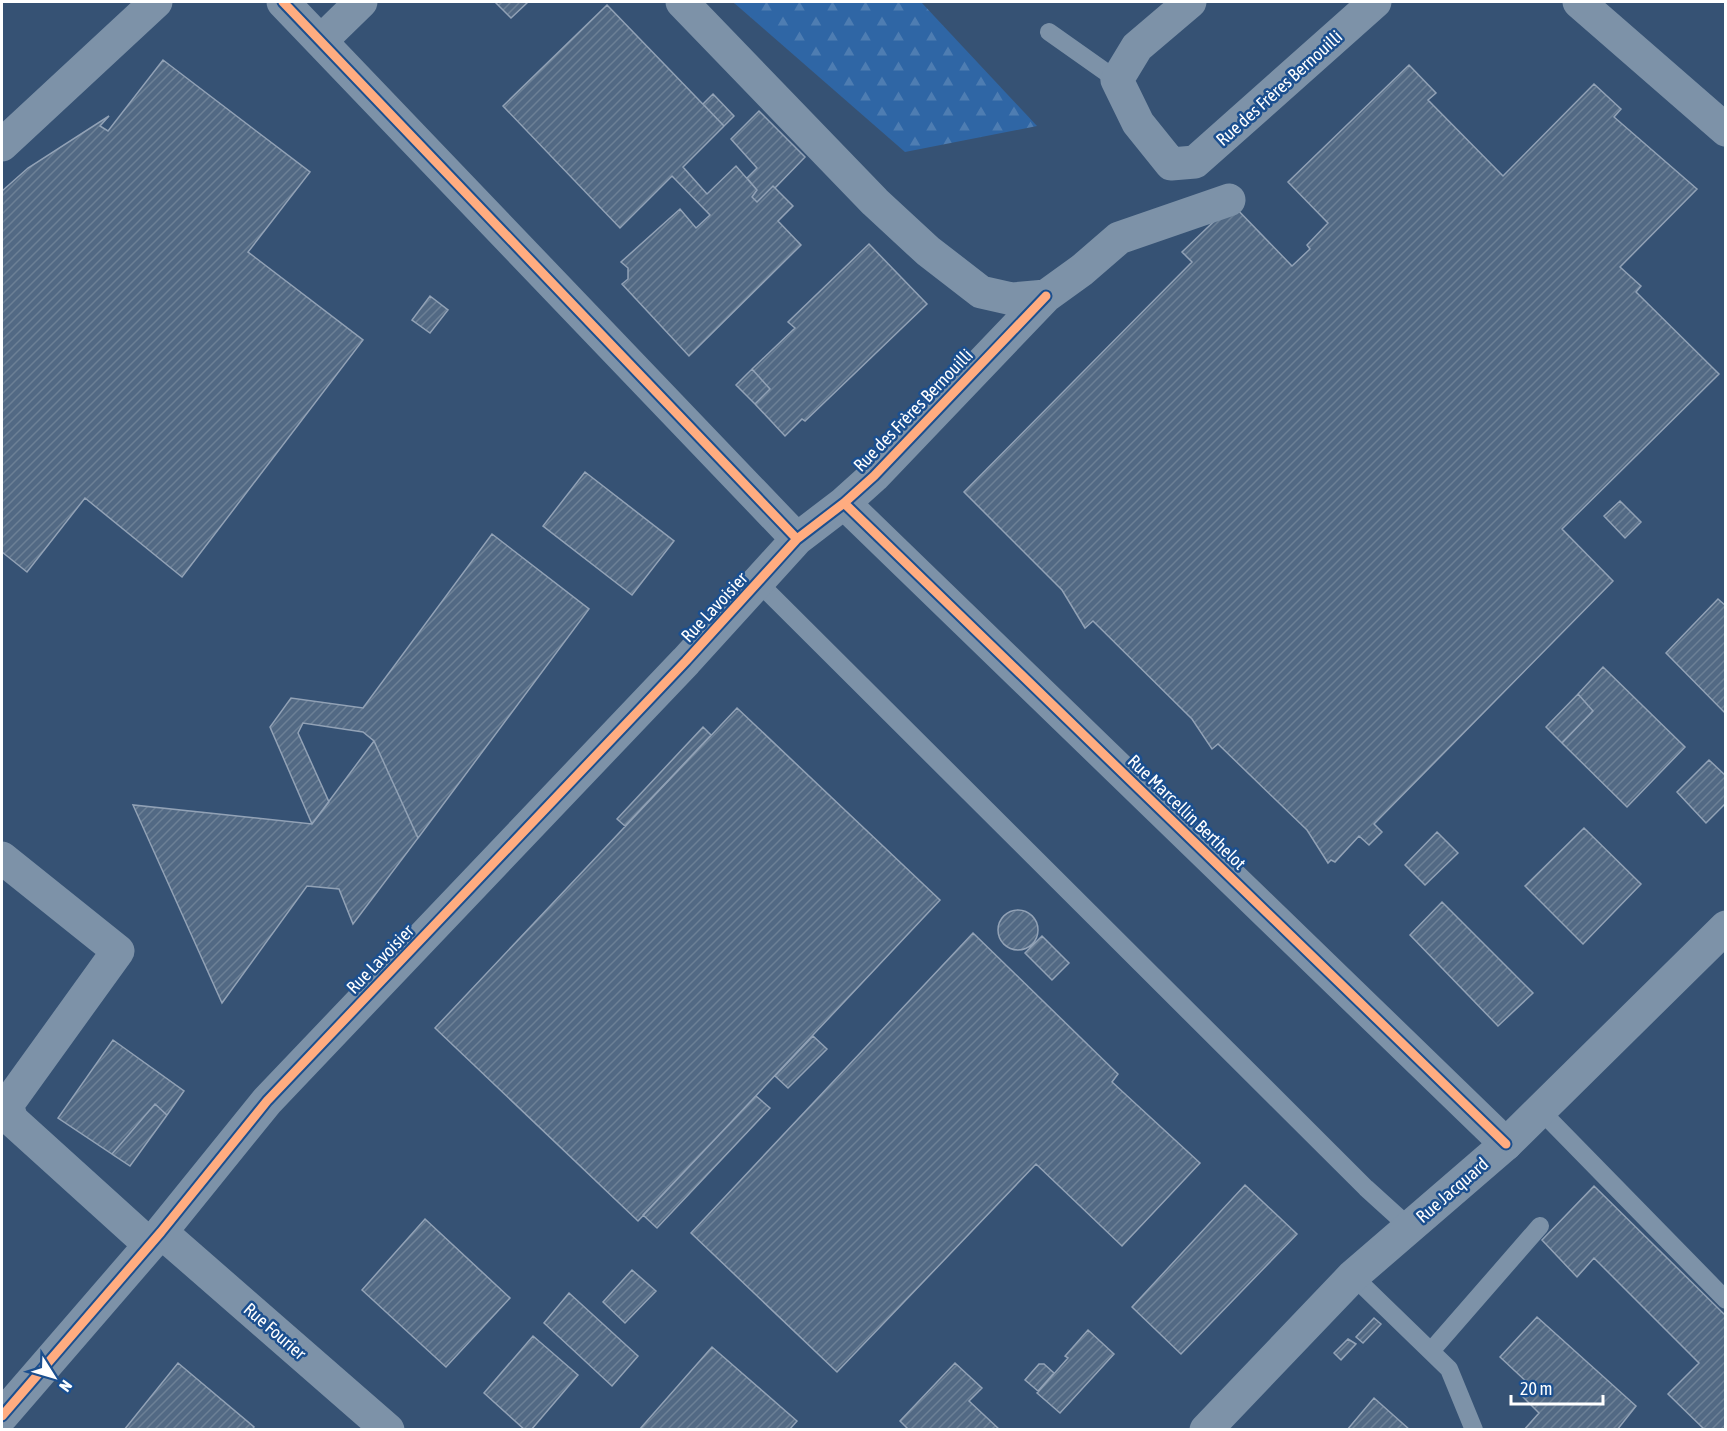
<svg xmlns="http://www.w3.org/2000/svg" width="1727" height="1431" viewBox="0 0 1727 1431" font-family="'Asap Condensed',sans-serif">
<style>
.forest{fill:url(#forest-firs)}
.building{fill:url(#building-hatch);stroke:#92a2b6;stroke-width:1.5}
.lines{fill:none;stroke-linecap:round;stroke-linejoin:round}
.service{stroke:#7d92a8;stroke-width:18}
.minor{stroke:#7d92a8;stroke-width:33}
.tertiary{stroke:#7d92a8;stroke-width:33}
.cycleway-casing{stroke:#1b4f8f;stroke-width:13}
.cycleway{stroke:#ffac80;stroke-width:9}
.labels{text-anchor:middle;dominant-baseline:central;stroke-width:5;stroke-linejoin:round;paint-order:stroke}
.street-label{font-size:18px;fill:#fff;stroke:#1b4f8f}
</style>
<defs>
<pattern id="forest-firs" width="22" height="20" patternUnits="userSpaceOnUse" patternTransform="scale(1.5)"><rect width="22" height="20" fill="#2f66a5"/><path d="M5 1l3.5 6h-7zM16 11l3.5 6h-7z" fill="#4e7db2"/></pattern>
<pattern id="building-hatch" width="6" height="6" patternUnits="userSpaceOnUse" patternTransform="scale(1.5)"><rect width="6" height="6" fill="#526984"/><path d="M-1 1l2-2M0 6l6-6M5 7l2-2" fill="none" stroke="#6c8096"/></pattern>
</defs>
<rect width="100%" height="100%" fill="#365274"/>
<!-- forest -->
<path class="forest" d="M 733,2 L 921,2 L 1037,126 L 905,152 Z"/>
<!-- building -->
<path class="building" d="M 495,2 L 528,2 L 511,18 Z
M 607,5 L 724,126 L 683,167 L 707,194 L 736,166 L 757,190 L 752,197 L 757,202 L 773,186 L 793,206 L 778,221 L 801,245 L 689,356 L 622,284 L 628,279 L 628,268 L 621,262 L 680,209 L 696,228 L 710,215 L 672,176 L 620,228 L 503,106 Z
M 163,60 L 310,172 L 248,252 L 363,340 L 182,577 L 85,498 L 27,572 L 2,552 L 2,191 L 28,168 L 109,116 L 100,126 L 108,131 Z
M 1409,65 L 1436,93 L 1428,100 L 1503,176 L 1594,84 L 1621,109 L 1614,117 L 1697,189 L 1620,267 L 1641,286 L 1636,292 L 1719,374 L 1562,529 L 1613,581 L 1374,824 L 1382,832 L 1369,845 L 1359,836 L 1335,862 L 1331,860 L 1328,863 L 1307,830 L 1218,744 L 1212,749 L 1192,719 L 1093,621 L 1085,628 L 1062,590 L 964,492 L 1192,262 L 1182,252 L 1232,204 L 1292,266 L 1310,249 L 1307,245 L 1328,223 L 1288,182 Z
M 713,94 L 734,116 L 724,126 L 703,104 Z
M 759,111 L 805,157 L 775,188 L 773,186 L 757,202 L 752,197 L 757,190 L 747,178 L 757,168 L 731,139 Z
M 869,244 L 927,304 L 805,421 L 802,419 L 785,436 L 755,404 L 770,389 L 752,369 L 795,328 L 788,322 Z
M 430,296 L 448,310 L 430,333 L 412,320 Z
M 752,369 L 770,389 L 755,404 L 736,385 Z
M 585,472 L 674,541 L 632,595 L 543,526 Z
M 1620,501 L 1641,522 L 1625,538 L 1604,516 Z
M 492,534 L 589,609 L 418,838 L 374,741 L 363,732 L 303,723 L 298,733 L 329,802 L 312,824 L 270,727 L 291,698 L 363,708 Z
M 1718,599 L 1726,606 L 1726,714 L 1666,653 Z
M 1603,667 L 1685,747 L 1627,807 L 1562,743 L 1593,711 L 1578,694 Z
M 1578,694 L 1593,711 L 1562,743 L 1546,727 Z
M 737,708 L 940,900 L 638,1221 L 435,1028 Z
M 703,727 L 711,735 L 625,826 L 617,819 Z
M 374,741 L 418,838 L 353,924 L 339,889 L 307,886 L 222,1003 L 133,805 L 312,824 Z
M 1709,760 L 1726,776 L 1726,803 L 1706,823 L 1677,792 Z
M 1584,828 L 1641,884 L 1583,944 L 1525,886 Z
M 1437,832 L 1458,853 L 1425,885 L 1405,865 Z
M 1442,902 L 1533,993 L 1498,1026 L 1410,935 Z
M998 930a20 20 0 1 1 40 0a20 20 0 1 1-40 0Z
M 973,933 L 1118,1074 L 1112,1082 L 1200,1163 L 1122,1246 L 1036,1164 L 837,1372 L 691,1233 Z
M 1042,936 L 1069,963 L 1052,980 L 1025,953 Z
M 813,1036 L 827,1049 L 788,1088 L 775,1076 Z
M 113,1040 L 184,1091 L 167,1115 L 155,1104 L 112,1154 L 58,1118 Z
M 756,1096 L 770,1108 L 657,1228 L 643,1215 Z
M 155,1104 L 167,1115 L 130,1166 L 112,1154 Z
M 1245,1185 L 1297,1234 L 1181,1354 L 1132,1307 Z
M 1594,1186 L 1726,1316 L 1726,1430 L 1705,1430 L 1668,1394 L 1699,1363 L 1594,1258 L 1577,1277 L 1542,1240 Z
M 425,1219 L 510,1298 L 446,1367 L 362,1290 Z
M 632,1270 L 656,1291 L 625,1323 L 603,1302 Z
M 569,1293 L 638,1356 L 612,1386 L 544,1323 Z
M 1537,1317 L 1636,1406 L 1617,1430 L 1524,1430 L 1539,1413 L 1521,1395 L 1530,1385 L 1500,1357 Z
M 1374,1318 L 1381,1324 L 1363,1343 L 1356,1337 Z
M 1088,1330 L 1114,1354 L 1060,1413 L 1037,1393 L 1068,1358 L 1065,1356 Z
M 533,1336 L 578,1375 L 531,1430 L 525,1430 L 484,1393 Z
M 1348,1339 L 1356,1344 L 1341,1360 L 1334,1353 Z
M 712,1347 L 797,1421 L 789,1430 L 639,1430 Z
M 178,1363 L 254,1427 L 252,1430 L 124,1430 Z
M 955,1363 L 982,1388 L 969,1401 L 1000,1430 L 909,1430 L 900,1421 Z
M 1039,1364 L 1044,1364 L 1054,1373 L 1038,1391 L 1025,1380 Z
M 1374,1398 L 1410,1430 L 1347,1430 Z"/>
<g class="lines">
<!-- service -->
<path class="service" d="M 1049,32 L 1117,80
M 759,583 L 1366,1188 L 1409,1227
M 1540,1110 L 1726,1300
M 1353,1276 L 1449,1369 L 1474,1430
M 1431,1351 L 1540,1226"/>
<!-- minor -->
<path class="minor" d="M 283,2 L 797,539
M 682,2 L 875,202 L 928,251 L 981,292 L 1012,299 L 1046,296 L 1082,270 L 1119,238 L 1229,200
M 1190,2 L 1137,47 L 1117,80 L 1138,123 L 1171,164 L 1195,162 L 1375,2
M 1579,2 L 1726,130
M 322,40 L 361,2
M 2,145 L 156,2
M 844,503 L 1506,1144
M 2,858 L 118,951 L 7,1105 L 12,1120 L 150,1245
M 161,1232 L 388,1430
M 2,1416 L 161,1232 L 267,1101 L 686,661 L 797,539 L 844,503 L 874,476 L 1046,296"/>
<!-- tertiary -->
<path class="tertiary" d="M 1206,1430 L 1353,1276 L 1506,1144 L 1726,927"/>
<!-- cycleway casing -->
<g class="cycleway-casing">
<path id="cycleway" d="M 283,2 L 797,539
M 844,503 L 1506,1144
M 2,1416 L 161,1232 L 267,1101 L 686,661 L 797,539 L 844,503 L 874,476 L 1046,296"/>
</g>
<!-- cycleway -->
<use href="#cycleway" class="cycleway"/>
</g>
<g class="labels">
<!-- street labels -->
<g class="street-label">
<text transform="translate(1279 88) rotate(-42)">Rue des Frères Bernouilli</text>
<text transform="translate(913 410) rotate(-46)">Rue des Frères Bernouilli</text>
<text transform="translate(714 607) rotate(-47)">Rue Lavoisier</text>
<text transform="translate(1187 812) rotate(44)">Rue Marcellin Berthelot</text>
<text transform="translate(380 959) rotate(-46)">Rue Lavoisier</text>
<text transform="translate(1452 1190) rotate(-41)">Rue Jacquard</text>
<text transform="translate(275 1331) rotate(41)">Rue Fourier</text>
</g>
</g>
<!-- border -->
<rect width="1727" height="1431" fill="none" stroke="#ffffff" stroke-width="6"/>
<!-- north arrow -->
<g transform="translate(54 1377) rotate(127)" stroke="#1b4f8f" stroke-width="4.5" paint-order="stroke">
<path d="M0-4.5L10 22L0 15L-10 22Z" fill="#ffffff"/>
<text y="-9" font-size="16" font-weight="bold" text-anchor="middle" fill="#ffffff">N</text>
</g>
<!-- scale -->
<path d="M1511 1395v9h92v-9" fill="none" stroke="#ffffff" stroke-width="3"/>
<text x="1520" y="1395" font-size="18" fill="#ffffff" stroke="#1b4f8f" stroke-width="4.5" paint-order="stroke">20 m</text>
</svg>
